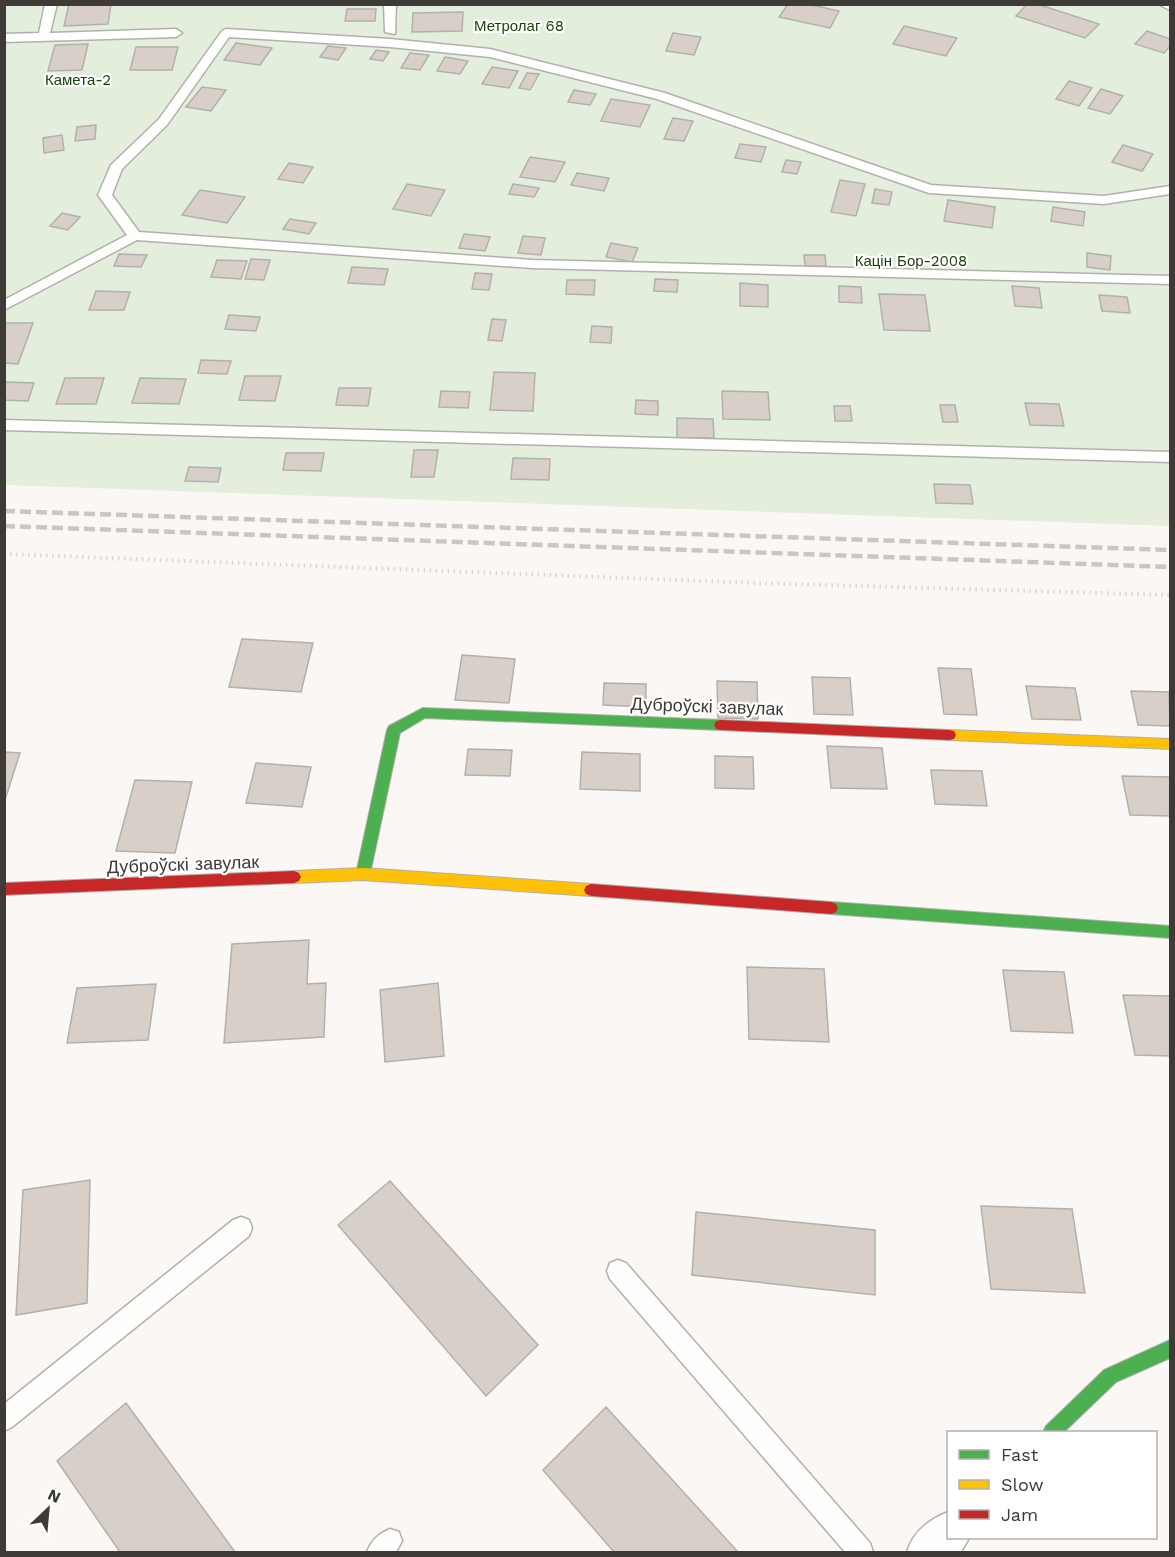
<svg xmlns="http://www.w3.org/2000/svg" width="1175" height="1557" viewBox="0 0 1175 1557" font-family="'Work Sans',sans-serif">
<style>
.green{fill:#e3eedd}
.building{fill:#d8d0c8;stroke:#b2b0ac;stroke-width:1.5}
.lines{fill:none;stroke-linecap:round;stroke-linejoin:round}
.lane-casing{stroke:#b2b0ac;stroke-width:3}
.street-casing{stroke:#b2b0ac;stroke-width:3}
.fast-casing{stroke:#b2b0ac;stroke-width:2}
.slow-casing{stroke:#b2b0ac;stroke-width:2}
.jam-casing{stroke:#b2b0ac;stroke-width:2}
.path{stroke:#d7d7d5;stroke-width:4;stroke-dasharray:1.5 4.5;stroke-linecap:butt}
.lane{fill:#fefefd;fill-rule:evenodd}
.street{fill:#fefefd;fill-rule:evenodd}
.fast{fill:#4caf50;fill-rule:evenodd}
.slow{fill:#ffc107;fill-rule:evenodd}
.jam{fill:#c62828;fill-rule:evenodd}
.rail{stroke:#c9c7c6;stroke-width:4.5;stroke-dasharray:11 5;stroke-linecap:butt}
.labels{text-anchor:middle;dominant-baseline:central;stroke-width:4.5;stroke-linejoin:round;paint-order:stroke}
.far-park-label{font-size:15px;fill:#193f0a;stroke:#fff}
.street-label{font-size:18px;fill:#3e3a35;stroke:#fff}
</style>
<rect width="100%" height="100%" fill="#faf7f4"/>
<!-- green -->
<path class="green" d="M 5,5 L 1170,5 L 1170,526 L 5,485 Z"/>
<!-- building -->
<path class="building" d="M 69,4 L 111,4 L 108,24 L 64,26 Z
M 788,4 L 807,4 L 839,11 L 830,28 L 779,17 Z
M 1027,4 L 1037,4 L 1099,24 L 1085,38 L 1016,16 Z
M 347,9 L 376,9 L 375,21 L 345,21 Z
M 463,12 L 462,31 L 412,32 L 413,13 Z
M 904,26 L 957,38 L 946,56 L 893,44 Z
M 1147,31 L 1170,39 L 1170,46 L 1164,53 L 1135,44 Z
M 673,33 L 701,37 L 694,55 L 666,51 Z
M 236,43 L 272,48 L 260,65 L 224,60 Z
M 88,44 L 82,70 L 48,71 L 55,45 Z
M 328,46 L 346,48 L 338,60 L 320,57 Z
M 136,47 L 178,47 L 172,70 L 130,70 Z
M 376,50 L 389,52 L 383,61 L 370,59 Z
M 410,53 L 429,55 L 420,70 L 401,68 Z
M 445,57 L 468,61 L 460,74 L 437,71 Z
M 492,67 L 518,71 L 509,88 L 482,84 Z
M 527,73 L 539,74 L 530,90 L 519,88 Z
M 1069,81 L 1092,88 L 1079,106 L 1056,99 Z
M 202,87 L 226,90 L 211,111 L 186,107 Z
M 1101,89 L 1123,96 L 1110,114 L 1088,108 Z
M 574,90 L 596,94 L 590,105 L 568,102 Z
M 611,99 L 650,105 L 640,127 L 601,121 Z
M 673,118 L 693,121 L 684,141 L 664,139 Z
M 96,125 L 95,139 L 75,141 L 77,127 Z
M 62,135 L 64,150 L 44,153 L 43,138 Z
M 740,144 L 766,147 L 761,162 L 735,158 Z
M 1123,145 L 1153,154 L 1142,171 L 1112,162 Z
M 530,157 L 565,162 L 555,182 L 520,177 Z
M 786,160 L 801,162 L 797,174 L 782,172 Z
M 289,163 L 313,167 L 303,183 L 278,179 Z
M 577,173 L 609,178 L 604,191 L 571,185 Z
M 840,180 L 865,184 L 856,216 L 831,212 Z
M 407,184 L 445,190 L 431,216 L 393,209 Z
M 513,184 L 539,188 L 534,197 L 509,194 Z
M 875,189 L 892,192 L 889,205 L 872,203 Z
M 200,190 L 245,197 L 227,223 L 182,215 Z
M 948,200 L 995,207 L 992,228 L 944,221 Z
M 1053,207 L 1085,212 L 1083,226 L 1051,221 Z
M 62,213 L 80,217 L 68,230 L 50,226 Z
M 290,219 L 316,223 L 309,234 L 283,229 Z
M 464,234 L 490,237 L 485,251 L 459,248 Z
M 523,236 L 545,238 L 541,255 L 518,253 Z
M 611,243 L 638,248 L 632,262 L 606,257 Z
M 1087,253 L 1111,256 L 1110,270 L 1087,267 Z
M 119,254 L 147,255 L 141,267 L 114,266 Z
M 804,255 L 825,255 L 826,266 L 805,266 Z
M 251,259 L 270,260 L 264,280 L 245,279 Z
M 217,260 L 247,261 L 241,279 L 211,277 Z
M 352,267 L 388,269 L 384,285 L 348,283 Z
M 475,273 L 492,274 L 489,290 L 472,289 Z
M 655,279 L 678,280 L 677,292 L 654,291 Z
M 567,280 L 595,280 L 594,295 L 566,294 Z
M 740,283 L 768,285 L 768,307 L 740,306 Z
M 839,286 L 861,287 L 862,303 L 839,302 Z
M 1012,286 L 1039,288 L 1042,308 L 1015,306 Z
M 96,291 L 130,292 L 124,310 L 89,310 Z
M 879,294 L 925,295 L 930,331 L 884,330 Z
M 1099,295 L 1127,297 L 1130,313 L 1102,311 Z
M 229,315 L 260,317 L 256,331 L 225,329 Z
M 492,319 L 506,320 L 502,341 L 488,340 Z
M 4,323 L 33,323 L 18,364 L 4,363 Z
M 592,326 L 612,327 L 611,343 L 590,342 Z
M 201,360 L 231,361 L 227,374 L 198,373 Z
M 494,372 L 535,373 L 533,411 L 490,410 Z
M 245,376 L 281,376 L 275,401 L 239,400 Z
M 65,378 L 104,378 L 96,404 L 56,404 Z
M 140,378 L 186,379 L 179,404 L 132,403 Z
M 4,382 L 34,383 L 28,401 L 4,400 Z
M 339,388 L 371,388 L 368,406 L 336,405 Z
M 441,391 L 470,392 L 468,408 L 439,407 Z
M 722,391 L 768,392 L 770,420 L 723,419 Z
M 636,400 L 658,401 L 658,415 L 635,414 Z
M 1025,403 L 1059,404 L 1064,426 L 1030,425 Z
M 940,405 L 955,405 L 958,422 L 943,422 Z
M 834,406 L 850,406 L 852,421 L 835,421 Z
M 677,418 L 713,419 L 714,438 L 677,438 Z
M 414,450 L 438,450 L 434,477 L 411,477 Z
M 286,453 L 324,453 L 321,471 L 283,470 Z
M 513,458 L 550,459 L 549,480 L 511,479 Z
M 189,467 L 221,468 L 218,482 L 185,481 Z
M 934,484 L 970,485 L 973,504 L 936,503 Z
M 242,639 L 313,643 L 301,692 L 229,687 Z
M 462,655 L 515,659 L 509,703 L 455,700 Z
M 938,668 L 971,669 L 977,715 L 944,714 Z
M 812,677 L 850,678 L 853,715 L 814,714 Z
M 717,681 L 757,682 L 758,719 L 718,718 Z
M 604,683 L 646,684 L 646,707 L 603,705 Z
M 1026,686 L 1075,688 L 1081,720 L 1032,719 Z
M 1131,691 L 1169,692 L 1170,726 L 1138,725 Z
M 827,746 L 882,748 L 887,789 L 831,788 Z
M 468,749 L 512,750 L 510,776 L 465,775 Z
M 4,752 L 20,753 L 4,803 Z
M 582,752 L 640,754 L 640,791 L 580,789 Z
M 715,756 L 753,757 L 754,789 L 715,788 Z
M 256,763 L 311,767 L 302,807 L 246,803 Z
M 931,770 L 982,771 L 987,806 L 935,804 Z
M 1122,776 L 1170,777 L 1170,816 L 1130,815 Z
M 135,780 L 192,782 L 175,853 L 116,851 Z
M 309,940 L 307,984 L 326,983 L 324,1037 L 224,1043 L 232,944 Z
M 747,967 L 824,969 L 829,1042 L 749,1039 Z
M 1003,970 L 1064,972 L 1073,1033 L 1011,1031 Z
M 438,983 L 444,1056 L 385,1062 L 380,990 Z
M 156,984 L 148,1040 L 67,1043 L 77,988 Z
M 1123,995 L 1170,996 L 1170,1056 L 1135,1055 Z
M 90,1180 L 87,1303 L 16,1315 L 23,1190 Z
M 390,1181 L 538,1345 L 486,1396 L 338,1225 Z
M 981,1206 L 1072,1209 L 1085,1293 L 991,1289 Z
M 696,1212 L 875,1230 L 875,1295 L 692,1275 Z
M 126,1403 L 235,1552 L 120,1552 L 57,1461 Z
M 606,1407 L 738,1552 L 614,1552 L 543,1470 Z"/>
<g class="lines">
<!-- lane casing -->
<g class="lane-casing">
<path id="lane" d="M 45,4 L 57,4 L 50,33 L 176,29 L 182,33 L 176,37 L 4,42 L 4,34 L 39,33 Z
M 384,4 L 396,4 L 395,34 L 385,32 Z
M 1158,4 L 1170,4 L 1170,10 Z
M 226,29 L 390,39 L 490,49 L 665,93 L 931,185 L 1104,196 L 1170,186 L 1170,194 L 1104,204 L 929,193 L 657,99 L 490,57 L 390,47 L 229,37 L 167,125 L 122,169 L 112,195 L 139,232 L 532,260 L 1170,276 L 1170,284 L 532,268 L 137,240 L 4,310 L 4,300 L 127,235 L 98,195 L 111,165 L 159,119 L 222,31 Z
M 4,420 L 1170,452 L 1170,462 L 4,430 Z
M 241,1217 L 249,1220 L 252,1228 L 249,1236 L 12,1427 L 4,1431 L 4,1404 L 233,1220 Z
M 618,1260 L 626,1263 L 870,1543 L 873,1552 L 845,1552 L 610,1279 L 607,1271 L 610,1263 Z
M 390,1529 L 399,1532 L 402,1541 L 396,1552 L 367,1552 C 371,1541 378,1534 390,1529 Z"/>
</g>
<!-- street casing -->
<g class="street-casing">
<path id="street" d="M 948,1512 L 948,1538 L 969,1538 L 961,1552 L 907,1552 C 913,1532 928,1520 948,1512 Z"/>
</g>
<!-- fast casing -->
<g class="fast-casing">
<path id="fast" d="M 423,708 L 721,720 L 726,721 L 728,725 L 726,729 L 721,730 L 425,718 L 400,733 L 370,874 L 368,878 L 363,880 L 358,878 L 356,874 L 387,730 L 389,726 Z
M 831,902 L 1170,926 L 1170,938 L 831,914 L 826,912 L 824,908 L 826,904 Z
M 1170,1340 L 1170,1358 L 1116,1382 L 1064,1432 L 1043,1432 L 1046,1426 L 1104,1370 Z"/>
</g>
<!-- slow casing -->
<g class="slow-casing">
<path id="slow" d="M 949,730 L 1170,739 L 1170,749 L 949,740 L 944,739 L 942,735 L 944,731 Z
M 363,868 L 591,884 L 596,886 L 598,890 L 596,894 L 591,896 L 363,880 L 294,883 L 289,881 L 287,877 L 289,873 L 294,871 Z"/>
</g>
<!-- jam casing -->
<g class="jam-casing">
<path id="jam" d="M 721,720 L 949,730 L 954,731 L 956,735 L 954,739 L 949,740 L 721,730 L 716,729 L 714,725 L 716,721 Z
M 294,871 L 299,873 L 301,877 L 299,881 L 294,883 L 4,895 L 4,883 Z
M 591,884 L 831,902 L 836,904 L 838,908 L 836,912 L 831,914 L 591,896 L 586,894 L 584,890 L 586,886 Z"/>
</g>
<!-- path -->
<path class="path" d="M 4,554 L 756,583 L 1170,595"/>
<!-- lane -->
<use href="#lane" class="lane"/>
<!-- street -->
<use href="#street" class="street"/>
<!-- fast -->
<use href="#fast" class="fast"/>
<!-- slow -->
<use href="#slow" class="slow"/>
<!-- jam -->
<use href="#jam" class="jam"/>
<!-- rail -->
<path class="rail" d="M 4,511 L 1170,550
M 4,526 L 1170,567"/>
</g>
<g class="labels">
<!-- far-park labels -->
<g class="far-park-label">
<text x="519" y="26">Метролаг 68</text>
<text x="78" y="80">Камета-2</text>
<text x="911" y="261">Кацін Бор-2008</text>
</g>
<!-- street labels -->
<g class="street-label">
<text transform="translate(707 706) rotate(2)">Дуброўскі завулак</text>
<text transform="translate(183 864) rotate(-2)">Дуброўскі завулак</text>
</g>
</g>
<!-- border -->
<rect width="1175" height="1557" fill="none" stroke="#3e3a35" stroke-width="12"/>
<!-- legend -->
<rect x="947" y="1431" width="210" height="108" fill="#ffffff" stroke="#b2b0ae" stroke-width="1.5"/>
<rect x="959" y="1450" width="30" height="9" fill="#4caf50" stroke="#b2b0ae" stroke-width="1.5"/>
<text x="1001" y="1461" font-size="18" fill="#3e3a35">Fast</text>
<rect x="959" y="1480" width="30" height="9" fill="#ffc107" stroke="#b2b0ae" stroke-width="1.5"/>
<text x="1001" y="1491" font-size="18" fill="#3e3a35">Slow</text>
<rect x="959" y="1510" width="30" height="9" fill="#c62828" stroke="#b2b0ae" stroke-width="1.5"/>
<text x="1001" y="1521" font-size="18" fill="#3e3a35">Jam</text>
<!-- north arrow -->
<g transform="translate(48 1509) rotate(26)" stroke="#ffffff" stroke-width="4.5" paint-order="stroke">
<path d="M0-4.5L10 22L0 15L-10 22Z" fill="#3e3a35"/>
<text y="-9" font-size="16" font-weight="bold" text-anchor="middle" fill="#3e3a35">N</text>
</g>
</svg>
